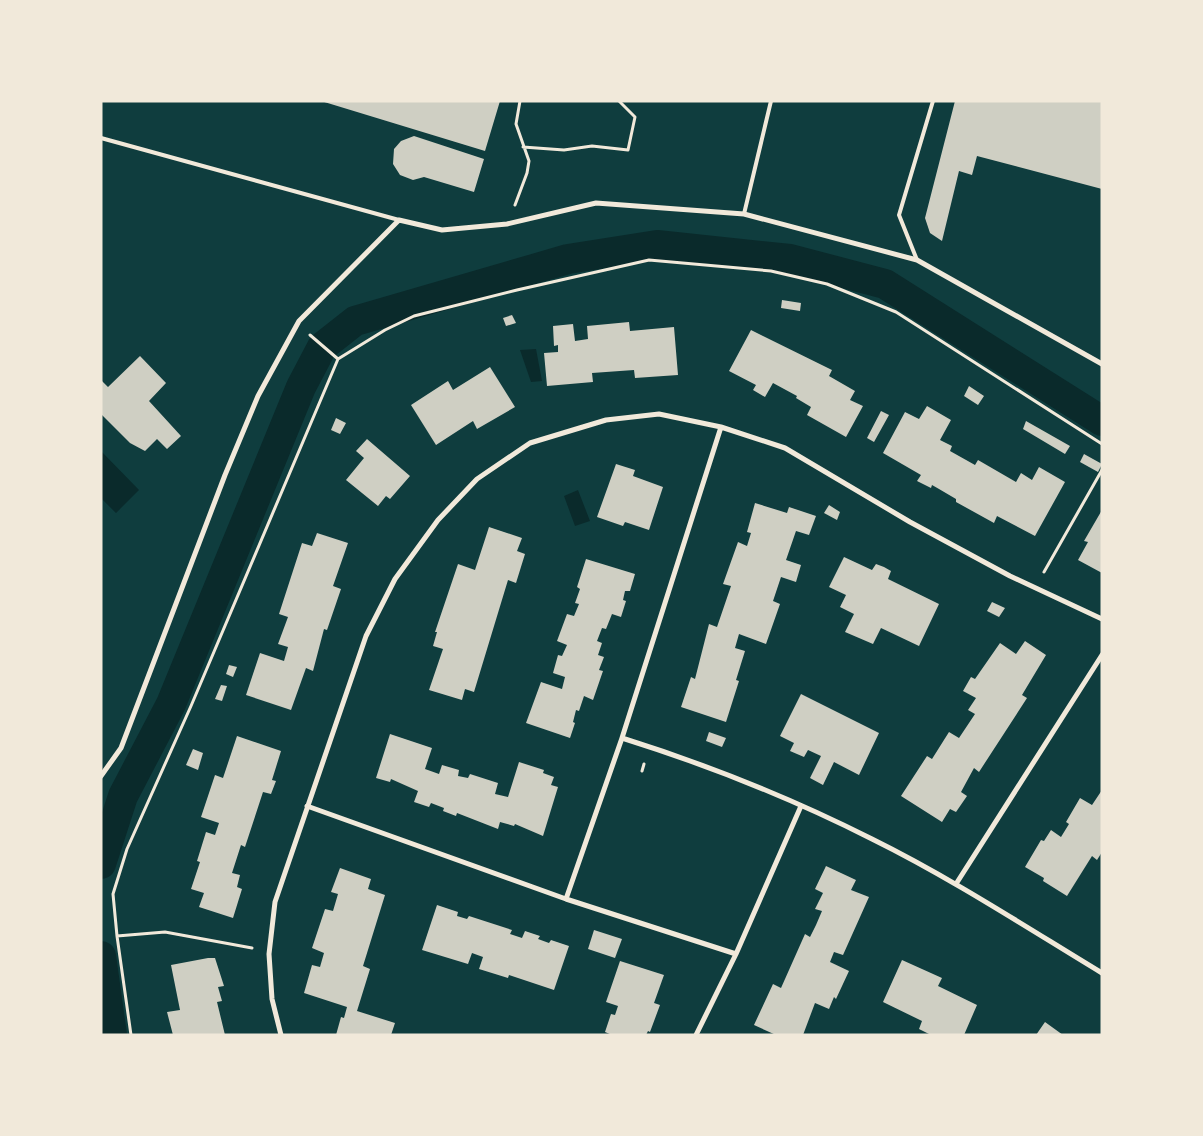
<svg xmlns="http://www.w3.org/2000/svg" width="1203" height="1136" viewBox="0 0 1203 1136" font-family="'Sofia Sans Condensed',sans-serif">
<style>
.water{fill:#0a2a2b}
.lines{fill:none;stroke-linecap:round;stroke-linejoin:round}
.stream{stroke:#0a2a2b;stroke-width:9}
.canal{stroke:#0a2a2b;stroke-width:30}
.building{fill:#cfcfc3}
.path{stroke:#f1e9da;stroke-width:3}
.service{stroke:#f1e9da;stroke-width:4}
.minor{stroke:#f1e9da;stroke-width:5}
</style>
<rect width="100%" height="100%" fill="#0f3d3e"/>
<!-- water -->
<path class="water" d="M 536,349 L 542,381 L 531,382 L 520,350 Z
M 101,451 L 139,490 L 116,513 L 101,498 Z
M 578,490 L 590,521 L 575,526 L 564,496 Z"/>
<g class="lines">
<!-- stream -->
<path class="stream" d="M 101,970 L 103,973"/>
<!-- canal -->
<path class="canal" d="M 101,864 L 123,796 L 171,704 L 301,387 L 322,347 L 355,321 L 568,259 L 657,245 L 790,259 L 885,284 L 1102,421
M 101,956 L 112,1035"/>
</g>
<!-- building -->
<path class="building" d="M 321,101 L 500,101 L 485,151 Z
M 955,101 L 1102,101 L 1102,189 L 977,156 L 972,175 L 959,171 L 942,241 L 930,233 L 925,218 Z
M 414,136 L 484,159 L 474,192 L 424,177 L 413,180 L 400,175 L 393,164 L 394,149 L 401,141 Z
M 782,300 L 801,303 L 800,311 L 781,308 Z
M 512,315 L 516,323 L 506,326 L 503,318 Z
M 629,322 L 630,331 L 674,327 L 678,375 L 635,378 L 634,370 L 592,373 L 593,382 L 547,386 L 544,353 L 558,352 L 558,345 L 554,346 L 553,326 L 573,324 L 575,341 L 588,339 L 587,326 Z
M 751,330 L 832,370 L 829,376 L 855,391 L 850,400 L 863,406 L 846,437 L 807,415 L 811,407 L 796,398 L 797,396 L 773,383 L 765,397 L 753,390 L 756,385 L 729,371 Z
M 140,356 L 166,383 L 149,401 L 181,436 L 167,449 L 157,439 L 145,451 L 130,443 L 101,414 L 101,380 L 108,387 Z
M 490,367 L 515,407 L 477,429 L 473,421 L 436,445 L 411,405 L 448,381 L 453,390 Z
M 969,386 L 984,396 L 978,405 L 964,396 Z
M 927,406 L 951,420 L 940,440 L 952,446 L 950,451 L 975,465 L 978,460 L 1016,482 L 1021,473 L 1032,480 L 1039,467 L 1065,482 L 1035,536 L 997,516 L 994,523 L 956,502 L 956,499 L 939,489 L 932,485 L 931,488 L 917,481 L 921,475 L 883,453 L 905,412 L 919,419 Z
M 881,411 L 889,415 L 874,442 L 867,438 Z
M 336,418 L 346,423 L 340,434 L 331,430 Z
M 1026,421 L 1070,446 L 1065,454 L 1023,429 Z
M 367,439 L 410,476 L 390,499 L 386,496 L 378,506 L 346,480 L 364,458 L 356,451 Z
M 1084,454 L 1102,464 L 1098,472 L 1080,462 Z
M 616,464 L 635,470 L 633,476 L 663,487 L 649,530 L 625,522 L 623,526 L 597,517 Z
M 755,503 L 787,513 L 789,507 L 816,516 L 809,535 L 796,531 L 786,560 L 801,565 L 796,582 L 781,577 L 773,601 L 780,604 L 766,644 L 739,634 L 735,648 L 745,651 L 736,680 L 739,681 L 726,722 L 681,707 L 691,677 L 695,679 L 709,624 L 717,627 L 731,586 L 723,584 L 738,542 L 747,546 L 751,533 L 747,532 Z
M 829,505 L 840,512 L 837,520 L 824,513 Z
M 1102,510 L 1102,573 L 1078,560 L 1088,542 L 1084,541 Z
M 489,527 L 522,538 L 517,551 L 525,554 L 516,583 L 508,580 L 474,692 L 465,689 L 462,700 L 429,690 L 443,649 L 433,646 L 437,632 L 435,632 L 458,564 L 475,570 Z
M 317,533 L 348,543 L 333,586 L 341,589 L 327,630 L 324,629 L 313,671 L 306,668 L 291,710 L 246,695 L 260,653 L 284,661 L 288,647 L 278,644 L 288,617 L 279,614 L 302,543 L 312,546 Z
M 844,557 L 872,570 L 876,564 L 884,567 L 891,571 L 888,579 L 939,604 L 919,646 L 881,628 L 873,644 L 845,632 L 854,614 L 840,607 L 846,595 L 829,587 Z
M 586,559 L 635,574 L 630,591 L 625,591 L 623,600 L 626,601 L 621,617 L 612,614 L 606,629 L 602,628 L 597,641 L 602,643 L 598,655 L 604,657 L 599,670 L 603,671 L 593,700 L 584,696 L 579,711 L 576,710 L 573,722 L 575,723 L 570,738 L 526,723 L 541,682 L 562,689 L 565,677 L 553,673 L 558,655 L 562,656 L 567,645 L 557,641 L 567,614 L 574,616 L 579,604 L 575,603 L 580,589 L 577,587 Z
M 992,602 L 1005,608 L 999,617 L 987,611 Z
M 1025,641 L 1046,655 L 1022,695 L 1027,698 L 979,772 L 974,768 L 961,792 L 967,796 L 956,812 L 950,809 L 942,822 L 901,796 L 927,756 L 932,759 L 949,732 L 959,738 L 975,714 L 968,710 L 976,698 L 963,691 L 971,677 L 975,679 L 1000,643 L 1016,654 Z
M 229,665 L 237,667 L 233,677 L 226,674 Z
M 221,685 L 227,686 L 222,701 L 215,699 Z
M 801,694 L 879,733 L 859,775 L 834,762 L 823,785 L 810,778 L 821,756 L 808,750 L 804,757 L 790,751 L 794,743 L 780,736 Z
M 709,732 L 726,738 L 722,747 L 706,741 Z
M 390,734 L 432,748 L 425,769 L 439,774 L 442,765 L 459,770 L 458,776 L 468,778 L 470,774 L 498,783 L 495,794 L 508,797 L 519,762 L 544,770 L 543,773 L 554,777 L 551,785 L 558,787 L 543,836 L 515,824 L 514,826 L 500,822 L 498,829 L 457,813 L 456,816 L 443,811 L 444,808 L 431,803 L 429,807 L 414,802 L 418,791 L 391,779 L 390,782 L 376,778 Z
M 237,736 L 281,751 L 272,780 L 276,781 L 271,794 L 263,792 L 245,847 L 241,845 L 232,873 L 240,875 L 237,887 L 242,889 L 233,918 L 199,907 L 204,893 L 191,889 L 200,862 L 197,861 L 206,832 L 215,835 L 219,823 L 201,817 L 215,775 L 223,778 Z
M 193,749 L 203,753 L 198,770 L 186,765 Z
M 1102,790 L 1102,852 L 1097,860 L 1092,856 L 1067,896 L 1043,881 L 1044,878 L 1025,867 L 1041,840 L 1044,841 L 1051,830 L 1061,837 L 1069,824 L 1066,822 L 1080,798 L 1092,805 Z
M 826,866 L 856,880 L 851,890 L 869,897 L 843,955 L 834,952 L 830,962 L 849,971 L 836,999 L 834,997 L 829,1009 L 815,1003 L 803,1035 L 776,1035 L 754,1025 L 773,984 L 781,988 L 805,934 L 810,937 L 816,925 L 822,911 L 815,909 L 823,893 L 815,889 Z
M 340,868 L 371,879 L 368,889 L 385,895 L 363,966 L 370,969 L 357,1011 L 395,1023 L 391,1035 L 336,1035 L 341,1017 L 344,1018 L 347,1007 L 304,993 L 312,965 L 320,967 L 324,953 L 312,948 L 325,909 L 333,911 L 338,894 L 331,892 Z
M 437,905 L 458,912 L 457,916 L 467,919 L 469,916 L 512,930 L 510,934 L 522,938 L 525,931 L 540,936 L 538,939 L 549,943 L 551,940 L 569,946 L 554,990 L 509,975 L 508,978 L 479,969 L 483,957 L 472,953 L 468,964 L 422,950 Z
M 594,930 L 622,939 L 615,958 L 588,949 Z
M 208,958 L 215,958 L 224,986 L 218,987 L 222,1001 L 217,1002 L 225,1035 L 173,1035 L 167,1012 L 180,1010 L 171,965 Z
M 902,960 L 942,978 L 938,986 L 977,1005 L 964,1035 L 931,1035 L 919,1029 L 922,1021 L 883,1002 Z
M 620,961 L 664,975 L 654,1003 L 660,1005 L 650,1032 L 648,1031 L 646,1035 L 612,1035 L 605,1032 L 611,1014 L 615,1015 L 618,1006 L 606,1002 Z
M 1045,1022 L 1063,1035 L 1036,1035 Z"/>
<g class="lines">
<!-- path -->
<path class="path" d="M 523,147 L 564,150 L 592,146 L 628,150 L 635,117 L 619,101
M 515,205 L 527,173 L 529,161 L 516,124 L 520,101
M 310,335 L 338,359
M 1044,572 L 1102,470
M 642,771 L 644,764
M 117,936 L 165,932 L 252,948
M 131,1035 L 117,936 L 113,894 L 127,849 L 191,706 L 338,359 L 385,330 L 414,316 L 517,290 L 649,260 L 771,271 L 827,284 L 896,312 L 1102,444"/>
<!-- service -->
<path class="service" d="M 101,138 L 399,220
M 744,214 L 771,101
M 917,260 L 899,215 L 933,101"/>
<!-- minor -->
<path class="minor" d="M 622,738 C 708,765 791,798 872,839 C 951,878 1026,927 1102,973
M 101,776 L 121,748 L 225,475 L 258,396 L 299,321 L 399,220 L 442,230 L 507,224 L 596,203 L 744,214 L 917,260 L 1102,364
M 307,806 L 566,899 L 736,954
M 956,884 L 1102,655
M 566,899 L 622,738 L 721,427
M 281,1035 L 272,999 L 269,954 L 275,902 L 366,636 L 395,579 L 438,520 L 477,479 L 530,443 L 606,420 L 659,414 L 721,427 L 785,448 L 910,522 L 1010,576 L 1102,619
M 696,1035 L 736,954 L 801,806"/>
</g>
<!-- border -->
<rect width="1203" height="1136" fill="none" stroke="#f1e9da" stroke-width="205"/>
</svg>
